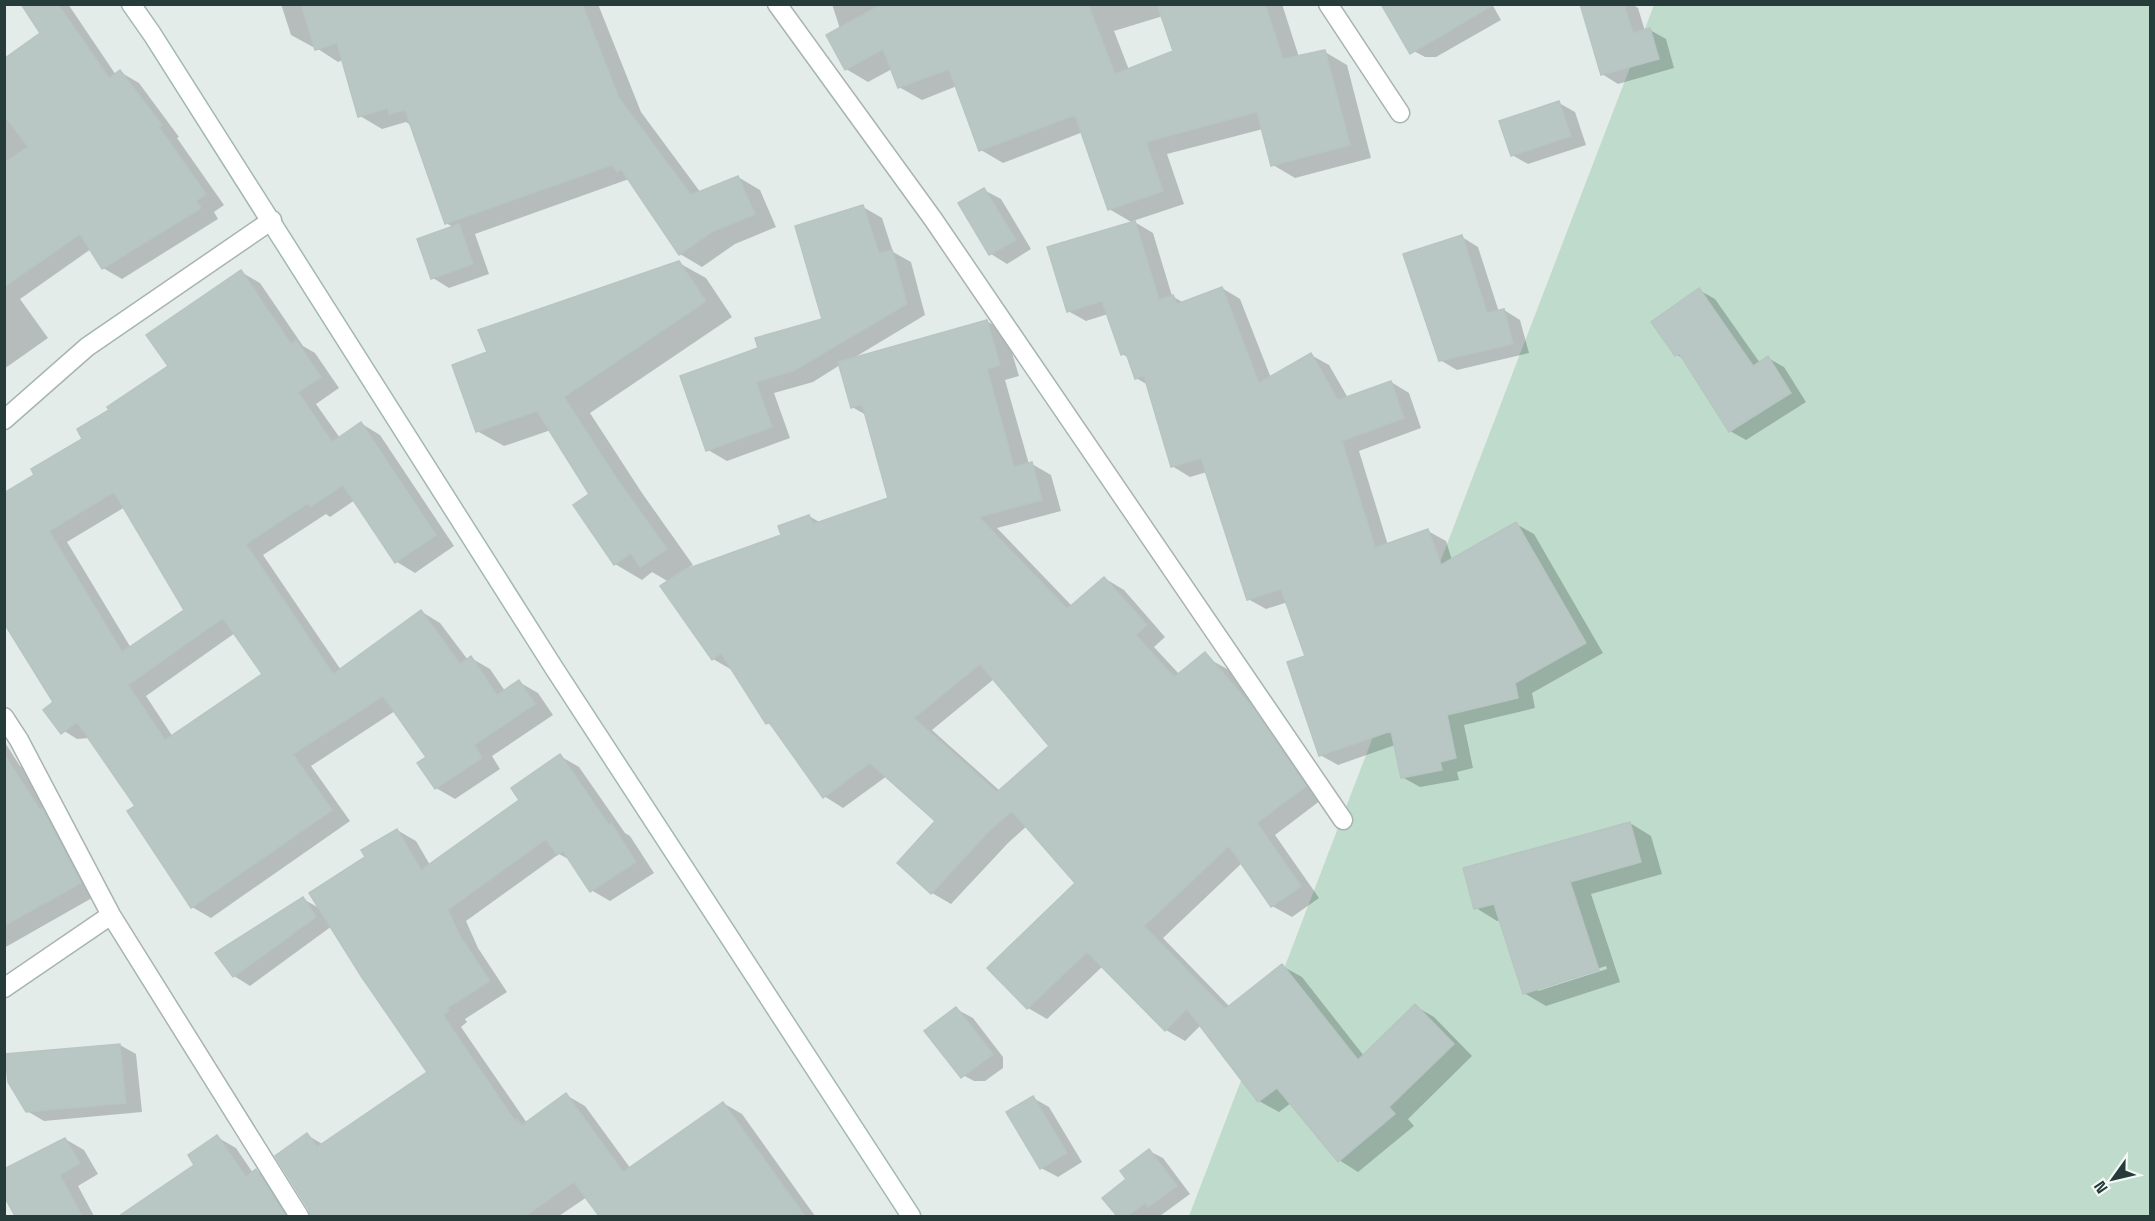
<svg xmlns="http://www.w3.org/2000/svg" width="2155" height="1221" viewBox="0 0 2155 1221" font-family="'Space Grotesk',sans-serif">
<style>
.green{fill:#bfdbcc}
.shadow{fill:#0003;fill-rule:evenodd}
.building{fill:#b9c7c4;stroke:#b7c5c2;stroke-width:1.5;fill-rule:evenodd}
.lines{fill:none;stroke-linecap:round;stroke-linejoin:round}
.street-casing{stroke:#a7b4b2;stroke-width:21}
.secondary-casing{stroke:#a3b7b4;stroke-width:21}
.street{stroke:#fff;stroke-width:18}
.secondary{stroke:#fff;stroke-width:18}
</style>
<rect width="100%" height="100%" fill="#e4ecea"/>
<!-- green -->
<path class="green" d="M 1654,5 L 2150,5 L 2150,1216 L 1189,1216 Z"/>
<!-- shadow -->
<path class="shadow" d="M 22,4 L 68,4 L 116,75 L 120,72 L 139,83 L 179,137 L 177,138 L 224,205 L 214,212 L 218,219 L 122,279 L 103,268 L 91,249 L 20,299 L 48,338 L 4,369 L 4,60 L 42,33 Z
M 281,4 L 598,4 L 641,112 L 701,193 L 738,177 L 760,190 L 776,227 L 735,244 L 702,267 L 680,254 L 629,179 L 475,234 L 489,274 L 449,288 L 433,278 L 453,227 L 446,223 L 412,126 L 406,122 L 382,129 L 360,116 L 343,60 L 338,62 L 315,47 L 313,47 L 291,35 Z
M 832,4 L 1282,4 L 1299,57 L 1325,52 L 1347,65 L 1371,158 L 1295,178 L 1273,165 L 1263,129 L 1167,154 L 1184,204 L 1133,221 L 1153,233 L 1172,296 L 1184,303 L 1222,288 L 1240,299 L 1271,378 L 1311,355 L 1329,365 L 1348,398 L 1391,382 L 1409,393 L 1421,428 L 1359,451 L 1388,545 L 1428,531 L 1446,541 L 1452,560 L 1516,524 L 1534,534 L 1603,653 L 1532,693 L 1535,708 L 1464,725 L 1473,768 L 1457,772 L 1459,780 L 1420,787 L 1402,777 L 1395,745 L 1338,765 L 1320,755 L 1307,657 L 1288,602 L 1266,609 L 1248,599 L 1207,472 L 1190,477 L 1172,466 L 1148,385 L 1136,378 L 1129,358 L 1122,354 L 1108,314 L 1086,321 L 1068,311 L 1133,223 L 1109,209 L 1083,132 L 1003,163 L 981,150 L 957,86 L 922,100 L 899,87 L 892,69 L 868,82 L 846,69 L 840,29 ZM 1163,16 L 1175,51 L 1129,70 L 1114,31 Z
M 1492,4 L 1501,20 L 1436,57 L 1425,57 L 1408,48 Z
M 1602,4 L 1632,4 L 1638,8 L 1645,31 L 1650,30 L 1666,39 L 1674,68 L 1618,84 L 1602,74 Z
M 1559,103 L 1575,112 L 1586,145 L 1528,164 L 1512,155 Z
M 984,190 L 1001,199 L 1031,249 L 1007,264 L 991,254 L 960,204 Z
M 863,207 L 882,218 L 893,252 L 911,262 L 925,315 L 852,359 L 987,321 L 1006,333 L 1019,376 L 1005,380 L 1029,464 L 1032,464 L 1051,475 L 1061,511 L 997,528 L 1072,606 L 1104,578 L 1124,590 L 1165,637 L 1154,647 L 1180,675 L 1209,659 L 1229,670 L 1273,722 L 1325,797 L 1275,835 L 1319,898 L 1292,917 L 1272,906 L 1242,863 L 1163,938 L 1230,1007 L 1282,966 L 1302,977 L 1364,1056 L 1415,1006 L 1434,1017 L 1472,1056 L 1408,1119 L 1414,1126 L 1358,1172 L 1339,1160 L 1291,1103 L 1279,1112 L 1259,1101 L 1201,1025 L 1185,1041 L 1166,1030 L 1103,966 L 1047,1019 L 1028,1008 L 1077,883 L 1027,826 L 1009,842 L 951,904 L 932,893 L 937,821 L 887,776 L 843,808 L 824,796 L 775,727 L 767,723 L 732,670 L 713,659 L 669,582 L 652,572 L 642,580 L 615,564 L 591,494 L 551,430 L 504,446 L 477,431 L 489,353 L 679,263 L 706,278 L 732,317 L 590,413 L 642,493 L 693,565 L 685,570 L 783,536 L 809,516 L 821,523 L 890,499 L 866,415 L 852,407 L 840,365 L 813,382 L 774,393 L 790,438 L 727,461 L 708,450 L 760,349 L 824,320 ZM 994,679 L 1051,746 L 1000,791 L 932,730 Z
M 1462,237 L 1478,247 L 1499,312 L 1504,310 L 1520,320 L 1529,353 L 1457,370 L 1440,360 Z
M 241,272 L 260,283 L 303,346 L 315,353 L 339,388 L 316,404 L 340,438 L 362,424 L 380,435 L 454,546 L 415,573 L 397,562 L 355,500 L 330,517 L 326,514 L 263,555 L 341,670 L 422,612 L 440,623 L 468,660 L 471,658 L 490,669 L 505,691 L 519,682 L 538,693 L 553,715 L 492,756 L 500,769 L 455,799 L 436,788 L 419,763 L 428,758 L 395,711 L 311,766 L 350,821 L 211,918 L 192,907 L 137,807 L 89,738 L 77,739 L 58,727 L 36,476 L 84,439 L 111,411 L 170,367 ZM 125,507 L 186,610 L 131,648 L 67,542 ZM 235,633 L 264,675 L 173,737 L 146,696 Z
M 1699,290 L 1715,299 L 1760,363 L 1768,358 L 1784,367 L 1806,402 L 1746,440 L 1730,431 L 1685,360 L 1676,354 Z
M 4,741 L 20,766 L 24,768 L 99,894 L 4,948 Z
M 560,756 L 579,767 L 625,833 L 630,836 L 654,873 L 610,901 L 591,890 L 572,861 L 559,854 L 466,921 L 478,948 L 507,992 L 465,1019 L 467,1022 L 461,1027 L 527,1123 L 566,1095 L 585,1106 L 631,1169 L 723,1103 L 742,1114 L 815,1216 L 600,1216 L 587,1197 L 559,1216 L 507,1216 L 504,1212 L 497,1216 L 312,1216 L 307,1135 L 324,1145 L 429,1072 L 332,926 L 250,986 L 234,976 L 303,899 L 321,909 L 367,857 L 397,830 L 416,841 L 430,865 L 521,801 Z
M 1630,823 L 1651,836 L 1662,874 L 1591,894 L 1620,982 L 1546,1006 L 1524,993 L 1501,920 L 1497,921 L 1476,908 ZM 1606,966 L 1607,969 L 1538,991 L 1538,988 Z
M 956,1009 L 973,1018 L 1003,1057 L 1003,1068 L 985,1081 L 974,1081 L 957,1072 Z
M 120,1045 L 136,1054 L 142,1112 L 44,1121 L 27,1111 Z
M 1033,1098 L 1049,1107 L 1082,1162 L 1058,1177 L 1041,1168 Z
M 217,1137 L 236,1148 L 253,1173 L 257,1171 L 275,1182 L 297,1216 L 122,1216 L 197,1165 Z
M 65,1139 L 84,1150 L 98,1174 L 78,1186 L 94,1216 L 17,1216 L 4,1193 Z
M 1149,1151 L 1163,1158 L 1190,1194 L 1160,1216 L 1118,1216 L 1104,1199 L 1129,1180 Z"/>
<!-- building -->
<path class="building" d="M 21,4 L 58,4 L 109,78 L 120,70 L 162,125 L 159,127 L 206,194 L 196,201 L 201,208 L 102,269 L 80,234 L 4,287 L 4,163 L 28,147 L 4,115 L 4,59 L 40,33 Z
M 301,4 L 582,4 L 619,98 L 691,195 L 738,176 L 755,214 L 712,232 L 679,255 L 621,169 L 617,172 L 612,165 L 445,224 L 405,110 L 389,114 L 388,108 L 358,117 L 337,43 L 315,50 Z
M 882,4 L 1088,4 L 1115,74 L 1173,51 L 1157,4 L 1265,4 L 1283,59 L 1325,50 L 1350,145 L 1271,166 L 1257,112 L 1146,142 L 1163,191 L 1108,210 L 1075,115 L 979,151 L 949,69 L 898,88 L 883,49 L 845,70 L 826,35 Z
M 1381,4 L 1495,4 L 1410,54 Z
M 1580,4 L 1624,4 L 1633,33 L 1650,28 L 1659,59 L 1601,75 Z
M 1559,101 L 1571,136 L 1511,156 L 1499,121 Z
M 984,188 L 1016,240 L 989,255 L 958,203 Z
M 863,205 L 879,253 L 892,250 L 907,304 L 793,371 L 756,382 L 772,427 L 706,451 L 680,376 L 758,348 L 755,338 L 822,319 L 795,226 Z
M 1135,221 L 1159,300 L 1173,295 L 1177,304 L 1222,287 L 1259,383 L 1311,353 L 1338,400 L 1391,381 L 1404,418 L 1342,441 L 1375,548 L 1428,529 L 1441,565 L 1516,522 L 1586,643 L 1515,683 L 1518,698 L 1447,715 L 1456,758 L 1440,762 L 1442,770 L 1401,778 L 1391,731 L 1319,756 L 1287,662 L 1305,656 L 1281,589 L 1247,600 L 1201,458 L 1171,467 L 1144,376 L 1135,379 L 1126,353 L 1121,355 L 1102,301 L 1067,312 L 1047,247 Z
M 459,224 L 473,264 L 431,279 L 417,239 Z
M 1462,235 L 1487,313 L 1504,309 L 1513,344 L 1439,361 L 1403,254 Z
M 679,261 L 706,301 L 564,397 L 615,476 L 667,549 L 640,567 L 631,553 L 614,565 L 573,505 L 589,494 L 537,411 L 476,432 L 452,365 L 487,352 L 478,330 Z
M 241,270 L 291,344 L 296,340 L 321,377 L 298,392 L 332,442 L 361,422 L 436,535 L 395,563 L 343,485 L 310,507 L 308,503 L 246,544 L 333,674 L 421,610 L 460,664 L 471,656 L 497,695 L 519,680 L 535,704 L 474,745 L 482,758 L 435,789 L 417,763 L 426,757 L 383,696 L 293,754 L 332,810 L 191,908 L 127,811 L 135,806 L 77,722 L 61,734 L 43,710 L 53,702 L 4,623 L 4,493 L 34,475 L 31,469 L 82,439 L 77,429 L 109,410 L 107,407 L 168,366 L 146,335 ZM 114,492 L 184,610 L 122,652 L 49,531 ZM 223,618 L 262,674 L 165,740 L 128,685 Z
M 1699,288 L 1753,366 L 1768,356 L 1791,393 L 1729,432 L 1679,353 L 1675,356 L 1651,322 Z
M 987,320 L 1000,365 L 987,369 L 1014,467 L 1032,462 L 1042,500 L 979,517 L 1067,609 L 1104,577 L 1147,625 L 1136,635 L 1174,677 L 1205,652 L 1254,709 L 1306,786 L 1257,823 L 1301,886 L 1271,907 L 1229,846 L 1144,926 L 1225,1009 L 1282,964 L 1358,1060 L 1415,1004 L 1454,1044 L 1389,1107 L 1395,1114 L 1338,1162 L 1277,1088 L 1258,1102 L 1187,1009 L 1165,1031 L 1087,952 L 1027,1009 L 987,968 L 1075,883 L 1012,811 L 989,831 L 931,894 L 897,863 L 935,821 L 870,763 L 823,798 L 769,722 L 766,724 L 721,653 L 712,660 L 660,586 L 684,570 L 781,535 L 778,526 L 809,515 L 813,524 L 888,498 L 862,404 L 851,408 L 838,362 ZM 980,664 L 1049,746 L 997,792 L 914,718 Z
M 4,754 L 40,810 L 42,808 L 81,883 L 4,926 Z
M 560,754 L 609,825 L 611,823 L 636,862 L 590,892 L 563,851 L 557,855 L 546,839 L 448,910 L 460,936 L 490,981 L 447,1008 L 449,1011 L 443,1015 L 515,1121 L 517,1119 L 522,1125 L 566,1093 L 623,1172 L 723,1102 L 805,1216 L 599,1216 L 574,1182 L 525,1216 L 310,1216 L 309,1210 L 275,1156 L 307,1133 L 317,1147 L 427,1072 L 361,976 L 309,893 L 365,857 L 361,850 L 397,829 L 421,870 L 519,800 L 511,788 Z
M 1630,822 L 1641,862 L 1570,882 L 1599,970 L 1523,994 L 1494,904 L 1474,909 L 1463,868 Z
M 303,897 L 316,917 L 233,977 L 215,953 Z
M 956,1007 L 993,1054 L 961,1078 L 924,1031 Z
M 120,1044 L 126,1103 L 26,1112 L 8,1082 L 5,1054 Z
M 1033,1096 L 1067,1153 L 1040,1169 L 1006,1112 Z
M 217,1135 L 246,1177 L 256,1169 L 286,1216 L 119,1216 L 194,1165 L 188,1155 Z
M 65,1138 L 80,1163 L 60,1175 L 82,1216 L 15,1216 L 4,1196 L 4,1169 Z
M 1149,1149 L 1177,1186 L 1148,1207 L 1145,1203 L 1127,1216 L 1117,1216 L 1102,1198 L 1126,1179 L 1120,1171 Z"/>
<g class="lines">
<!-- street casing -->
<g class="street-casing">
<path id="street" d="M 777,4 L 933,219 L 1343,820
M 1328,4 L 1400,113
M 4,420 L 87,347 L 272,220
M 4,717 L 19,740 L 111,915 L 299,1216
M 4,988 L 111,915"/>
</g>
<!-- secondary casing -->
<g class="secondary-casing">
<path id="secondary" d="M 131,4 L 152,34 L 554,668 L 911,1216"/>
</g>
<!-- street -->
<use href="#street" class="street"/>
<!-- secondary -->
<use href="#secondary" class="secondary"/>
</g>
<!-- border -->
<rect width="2155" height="1221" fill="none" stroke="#253c3a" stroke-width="12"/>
<!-- north arrow -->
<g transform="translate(2113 1179) rotate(236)" stroke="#f4f9f7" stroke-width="4.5" paint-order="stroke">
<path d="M0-4.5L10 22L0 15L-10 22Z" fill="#253c3a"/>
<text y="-9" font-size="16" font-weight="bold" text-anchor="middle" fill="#253c3a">N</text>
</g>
</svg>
